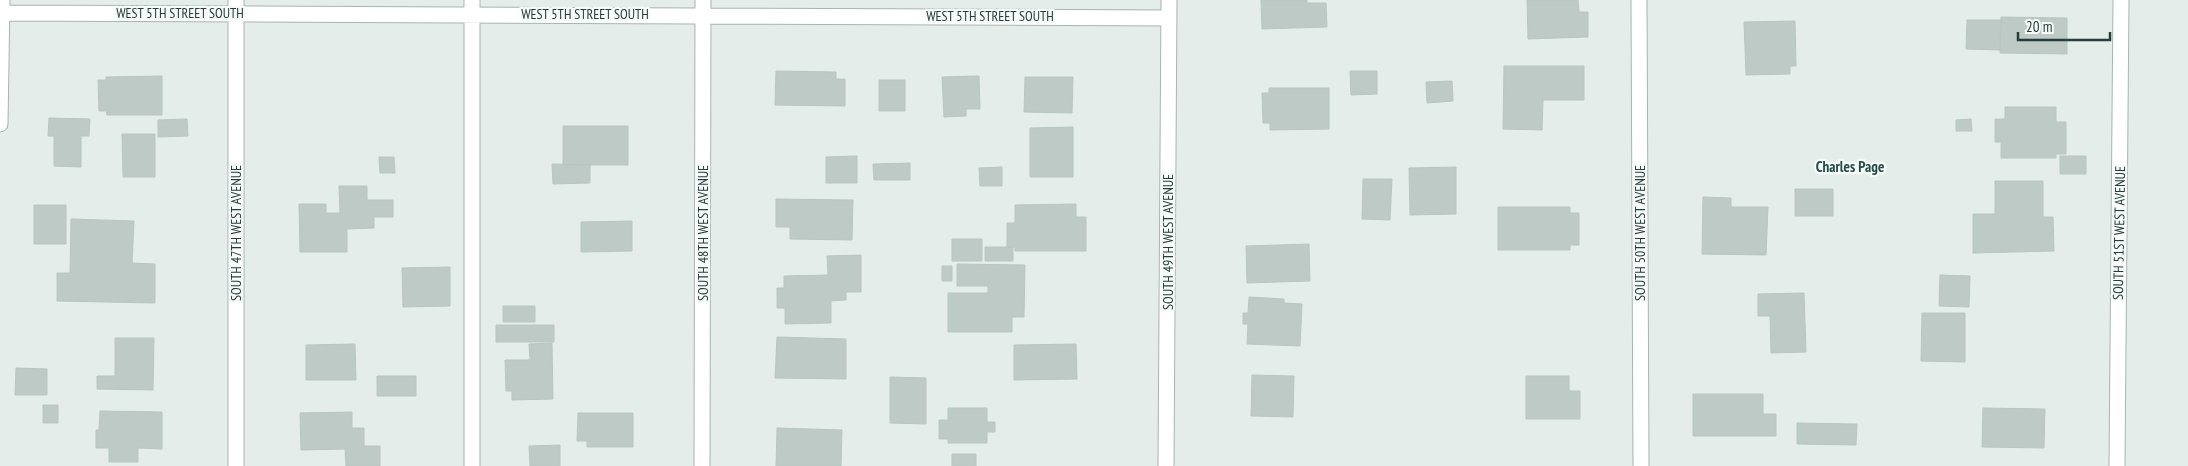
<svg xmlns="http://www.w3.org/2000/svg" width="2188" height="466" viewBox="0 0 2188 466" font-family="'PT Sans Narrow',sans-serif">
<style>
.building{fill:#becac6;stroke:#b8c6c2}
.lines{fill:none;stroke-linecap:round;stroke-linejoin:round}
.minor-casing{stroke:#a8b5b1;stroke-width:17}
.minor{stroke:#fff;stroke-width:15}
.labels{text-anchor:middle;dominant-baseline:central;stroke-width:4.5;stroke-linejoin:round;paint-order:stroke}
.street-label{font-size:14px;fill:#263d39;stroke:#f6faf8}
.neighbourhood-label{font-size:15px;font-weight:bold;fill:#244d47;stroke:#f6faf8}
</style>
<rect width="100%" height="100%" fill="#e5edea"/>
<!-- building -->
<path class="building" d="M 1261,0 L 1307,0 L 1307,3 L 1326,3 L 1327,27 L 1262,29 Z
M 1527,0 L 1578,0 L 1579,12 L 1588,12 L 1588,37 L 1528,39 Z
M 2001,17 L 2067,18 L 2067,54 L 2000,53 Z
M 1967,20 L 2001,20 L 2000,50 L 1966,49 Z
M 1795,21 L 1796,66 L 1790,66 L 1790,74 L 1746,75 L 1744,22 Z
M 1504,66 L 1584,66 L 1584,100 L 1543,100 L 1542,130 L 1503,129 Z
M 776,71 L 836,72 L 836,79 L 845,79 L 845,106 L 775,105 Z
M 1350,71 L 1377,71 L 1377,94 L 1351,95 Z
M 162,76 L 162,115 L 107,115 L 106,111 L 99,111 L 98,80 L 106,80 L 106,77 Z
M 979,76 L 980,109 L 966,109 L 966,116 L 944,117 L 942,77 Z
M 1025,77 L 1073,77 L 1072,113 L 1024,112 Z
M 879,80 L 905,80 L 905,111 L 879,111 Z
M 1452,81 L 1453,101 L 1427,103 L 1426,82 Z
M 1269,88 L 1329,88 L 1329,129 L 1270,130 L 1270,123 L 1263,123 L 1262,93 L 1269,93 Z
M 2005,107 L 2056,107 L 2056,122 L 2066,122 L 2066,154 L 2056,154 L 2056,158 L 2001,158 L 2001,142 L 1995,142 L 1995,119 L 2005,119 Z
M 49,118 L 90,119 L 89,136 L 81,136 L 81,167 L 54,166 L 54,136 L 48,136 Z
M 187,119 L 188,136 L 158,137 L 158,120 Z
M 1971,119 L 1972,131 L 1956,131 L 1956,120 Z
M 563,126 L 628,126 L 628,165 L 563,165 Z
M 1073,127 L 1073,177 L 1030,177 L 1030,128 Z
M 122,134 L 155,134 L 155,177 L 123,177 Z
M 857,156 L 857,183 L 826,183 L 826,157 Z
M 2060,156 L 2086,156 L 2086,174 L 2060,174 Z
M 379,157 L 394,157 L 395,173 L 380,173 Z
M 910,163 L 910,180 L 874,180 L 873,164 Z
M 552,164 L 590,165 L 590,183 L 553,184 Z
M 1002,167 L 1002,186 L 980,186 L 979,168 Z
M 1456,167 L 1456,214 L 1410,215 L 1409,168 Z
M 1363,179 L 1392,179 L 1390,220 L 1362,219 Z
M 1995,181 L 2043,181 L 2043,217 L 2053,217 L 2054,251 L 1973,253 L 1973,214 L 1995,214 Z
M 339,186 L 367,186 L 367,200 L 393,200 L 393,217 L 374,217 L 374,228 L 347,229 L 347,252 L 300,252 L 299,204 L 326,204 L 326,213 L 340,213 Z
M 1795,189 L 1833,189 L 1833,216 L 1795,216 Z
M 1703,197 L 1731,198 L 1731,207 L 1768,207 L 1766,255 L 1702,254 Z
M 776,199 L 853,200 L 852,240 L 790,239 L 790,227 L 776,227 Z
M 1076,204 L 1076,217 L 1086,217 L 1086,251 L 1015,251 L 1015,247 L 1007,247 L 1007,223 L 1015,223 L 1015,205 Z
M 34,205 L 66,205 L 66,244 L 34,244 Z
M 1498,207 L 1570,207 L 1570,213 L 1579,213 L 1579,245 L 1570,245 L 1570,250 L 1498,250 Z
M 71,219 L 134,221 L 132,263 L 155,264 L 155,303 L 57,301 L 57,273 L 70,273 Z
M 632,221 L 632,251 L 581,252 L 581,222 Z
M 952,239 L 982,239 L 982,261 L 952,261 Z
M 1309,244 L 1310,281 L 1247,283 L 1246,246 Z
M 985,247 L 1013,247 L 1013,261 L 985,261 Z
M 861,255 L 861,292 L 846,292 L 846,300 L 831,301 L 831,323 L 785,324 L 785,308 L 777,308 L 777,288 L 784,288 L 784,276 L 828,275 L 827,256 Z
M 957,264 L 1025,265 L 1024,317 L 1012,317 L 1012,332 L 948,332 L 948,293 L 988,293 L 988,286 L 957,286 Z
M 942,266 L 952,266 L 952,281 L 942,281 Z
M 450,267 L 450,306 L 403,307 L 402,268 Z
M 1940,275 L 1970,276 L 1969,307 L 1939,306 Z
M 1804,293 L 1806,352 L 1771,353 L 1770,316 L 1758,316 L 1758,294 Z
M 1249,297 L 1284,299 L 1284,303 L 1302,304 L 1300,346 L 1247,344 L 1248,324 L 1243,324 L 1243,313 L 1248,313 Z
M 503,306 L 535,306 L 535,322 L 503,322 Z
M 1922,313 L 1965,313 L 1965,362 L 1921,361 Z
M 496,325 L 554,325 L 554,342 L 496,342 Z
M 777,337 L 846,339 L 846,379 L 775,378 Z
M 115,338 L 154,338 L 153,390 L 97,389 L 97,376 L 115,376 Z
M 552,343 L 553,399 L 512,400 L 512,391 L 506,391 L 505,360 L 530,360 L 529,344 Z
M 355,344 L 356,380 L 306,380 L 306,345 Z
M 1076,344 L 1077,379 L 1014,380 L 1014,345 Z
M 16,368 L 47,369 L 47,395 L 15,395 Z
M 1252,375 L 1294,376 L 1293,417 L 1251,416 Z
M 377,376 L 416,376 L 416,396 L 377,396 Z
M 1526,376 L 1569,376 L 1569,391 L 1580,391 L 1580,419 L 1526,419 Z
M 890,377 L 926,378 L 926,424 L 890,423 Z
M 1693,394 L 1763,394 L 1763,414 L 1776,414 L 1776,436 L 1693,436 Z
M 43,405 L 58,405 L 58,423 L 43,423 Z
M 948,408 L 987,408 L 987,422 L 995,422 L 995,432 L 987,432 L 987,443 L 948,443 L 948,439 L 939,439 L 939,420 L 948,420 Z
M 1983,408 L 2045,409 L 2044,448 L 1982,447 Z
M 100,411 L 162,412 L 162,449 L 138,448 L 138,462 L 109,462 L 109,448 L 96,448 L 96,430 L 99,430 Z
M 352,412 L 352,428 L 364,428 L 364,446 L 380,446 L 380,466 L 346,466 L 345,449 L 301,450 L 300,413 Z
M 578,413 L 633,413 L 633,447 L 587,447 L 587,441 L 577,441 Z
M 1797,423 L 1857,424 L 1856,445 L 1797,444 Z
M 777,428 L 842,430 L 841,466 L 776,466 Z
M 560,445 L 560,466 L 530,466 L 529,446 Z
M 952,454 L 976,454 L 976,466 L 952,466 Z"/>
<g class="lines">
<!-- minor casing -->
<g class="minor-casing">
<path id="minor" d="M 1639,0 L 1641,466
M 0,13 L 1169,18
M 0,124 L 2,0
M 236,466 L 236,0
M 472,466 L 472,0
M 702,466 L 703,0
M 1166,466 L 1169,0
M 2117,466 L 2121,0"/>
</g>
<!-- minor -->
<use href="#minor" class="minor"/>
</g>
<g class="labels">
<!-- street labels -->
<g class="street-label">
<text x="180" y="13">WEST 5TH STREET SOUTH</text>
<text x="585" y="14">WEST 5TH STREET SOUTH</text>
<text x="990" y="16">WEST 5TH STREET SOUTH</text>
<text transform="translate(236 233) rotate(-90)">SOUTH 47TH WEST AVENUE</text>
<text transform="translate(703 233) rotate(-90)">SOUTH 48TH WEST AVENUE</text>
<text transform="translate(1640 233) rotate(-90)">SOUTH 50TH WEST AVENUE</text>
<text transform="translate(2119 233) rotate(-89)">SOUTH 51ST WEST AVENUE</text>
<text transform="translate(1168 242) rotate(-90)">SOUTH 49TH WEST AVENUE</text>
</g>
<!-- neighbourhood labels -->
<g class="neighbourhood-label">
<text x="1850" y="166">Charles Page</text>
</g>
</g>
<!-- scale -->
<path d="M2018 32v8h92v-8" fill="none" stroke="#263d39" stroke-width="2.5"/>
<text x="2026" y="32" font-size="15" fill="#263d39" stroke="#f6faf8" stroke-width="4" paint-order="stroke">20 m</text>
</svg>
